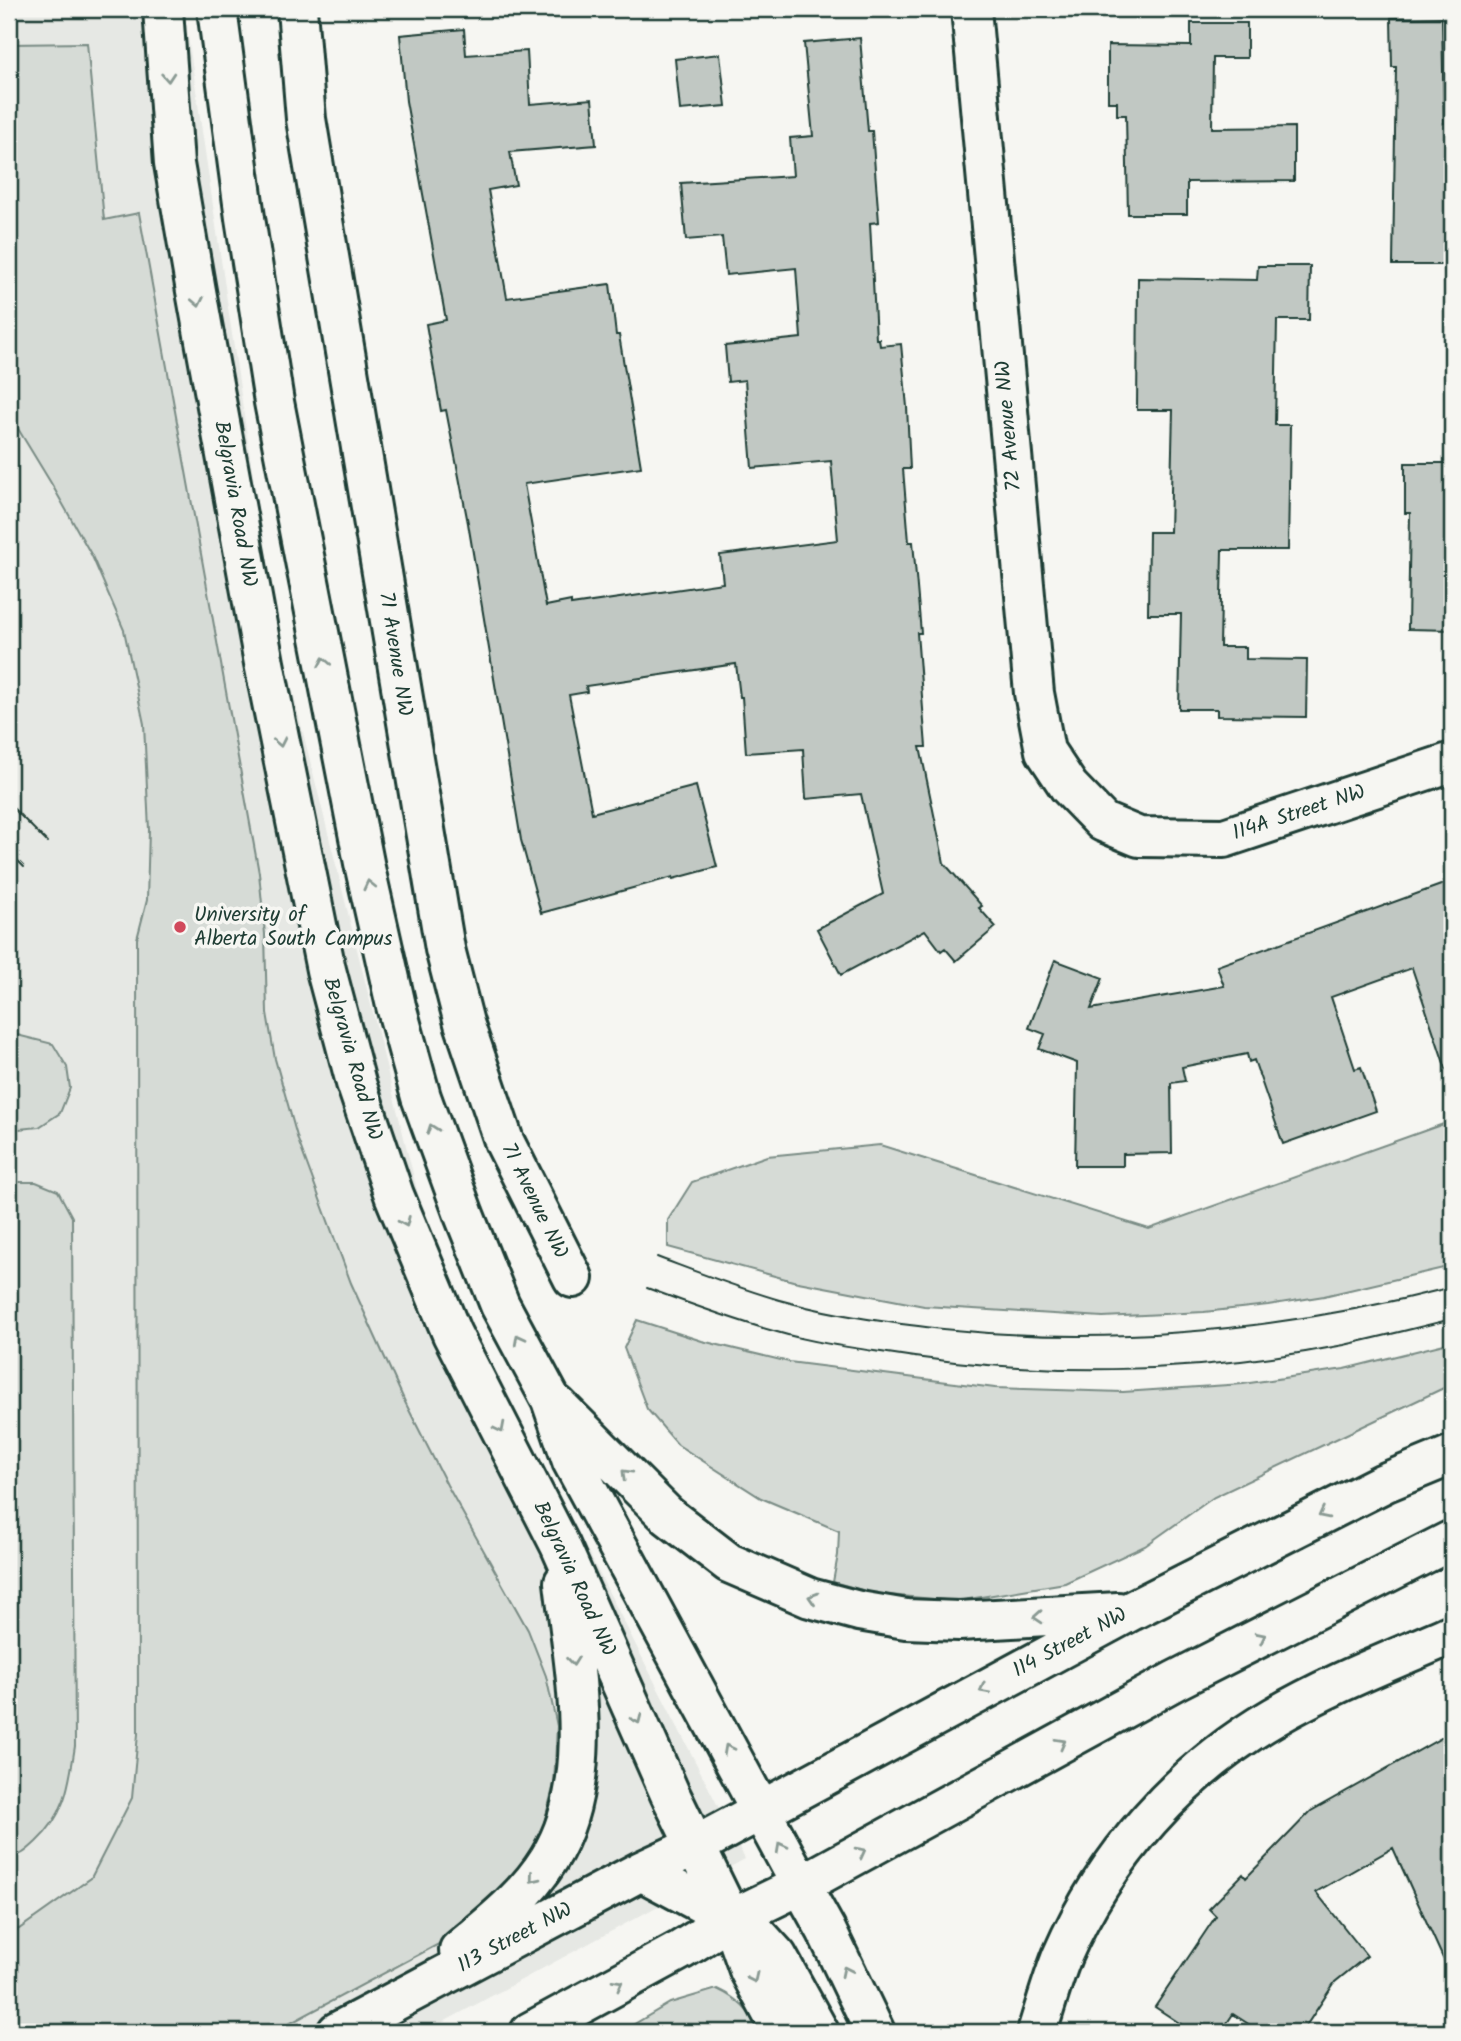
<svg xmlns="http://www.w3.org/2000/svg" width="1461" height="2041" viewBox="0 0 1461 2041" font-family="Kalam,sans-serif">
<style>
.built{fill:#e6e8e4}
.green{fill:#d6dbd6;stroke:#7a8c85;stroke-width:2}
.building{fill:#c1c8c3;stroke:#1f3d34;stroke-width:2}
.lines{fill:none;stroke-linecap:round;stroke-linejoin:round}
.minor-casing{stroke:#1f3d34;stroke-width:44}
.tertiary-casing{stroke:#1f3d34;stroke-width:44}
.secondary-casing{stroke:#1f3d34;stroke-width:44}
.minor{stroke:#f6f6f2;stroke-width:38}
.tertiary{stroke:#f6f6f2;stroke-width:38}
.secondary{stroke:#f6f6f2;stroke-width:38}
.tram{stroke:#1f3d34;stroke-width:2}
.oneway{stroke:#8a9a93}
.poi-dot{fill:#d1495b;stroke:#f6f6f2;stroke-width:2.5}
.labels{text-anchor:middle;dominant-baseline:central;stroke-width:7;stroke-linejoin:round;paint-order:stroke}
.street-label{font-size:21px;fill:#1f3d34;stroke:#f6f6f2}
.poi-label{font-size:21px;fill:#1f3d34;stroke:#f6f6f2;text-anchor:start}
</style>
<rect width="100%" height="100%" fill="#f6f6f2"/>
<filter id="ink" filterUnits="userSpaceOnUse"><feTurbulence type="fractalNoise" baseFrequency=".0143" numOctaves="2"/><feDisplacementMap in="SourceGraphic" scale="14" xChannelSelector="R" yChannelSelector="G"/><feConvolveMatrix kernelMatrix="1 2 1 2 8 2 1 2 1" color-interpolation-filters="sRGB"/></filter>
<g filter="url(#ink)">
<!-- built -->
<path class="built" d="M 9,9 L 184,9 L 273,612 L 430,1242 L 745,1859 L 425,2032 L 9,2032 Z"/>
<!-- green -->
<path class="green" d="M 87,43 L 104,220 L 139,213 L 259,873 L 265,934 L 267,1013 L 275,1059 L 298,1140 L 351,1283 L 405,1402 L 447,1485 L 528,1630 L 546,1676 L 557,1726 L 554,1784 L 543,1827 L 515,1876 L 467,1929 L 274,2032 L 9,2032 L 9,1932 L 19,1929 L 91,1878 L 132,1798 L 138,1734 L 137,939 L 147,900 L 149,830 L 144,724 L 124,630 L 92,556 L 51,483 L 9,414 L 9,44 Z
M 9,1033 L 53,1044 L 67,1067 L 70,1088 L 60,1113 L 39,1127 L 9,1130 Z
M 1452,1121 L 1452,1266 L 1324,1296 L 1268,1305 L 1204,1312 L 1103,1317 L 924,1306 L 793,1281 L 668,1247 L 668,1220 L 692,1182 L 767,1156 L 880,1145 L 1149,1229 Z
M 9,1182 L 36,1182 L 58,1191 L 72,1217 L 75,1746 C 69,1785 66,1814 36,1842 C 27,1850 22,1856 9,1858 Z
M 637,1320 L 702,1341 L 789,1362 L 995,1388 L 1123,1392 L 1243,1384 L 1344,1369 L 1452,1342 L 1452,1384 L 1214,1497 L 1145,1546 L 1065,1583 L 957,1601 L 877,1594 L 833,1582 L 838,1555 L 839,1531 L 761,1498 L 678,1445 L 647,1409 L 624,1348 Z
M 717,1989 C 739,1999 749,2011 761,2032 L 621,2032 L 670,2003 Z"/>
<!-- building -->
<path class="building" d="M 1442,17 L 1444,123 L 1449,123 L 1447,265 L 1393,265 L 1396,67 L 1392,67 L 1391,18 Z
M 1191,23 L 1247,23 L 1247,58 L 1213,58 L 1212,128 L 1294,127 L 1294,181 L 1187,182 L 1187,214 L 1128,214 L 1126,115 L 1117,115 L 1117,102 L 1108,102 L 1108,45 L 1191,46 Z
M 464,29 L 466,55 L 527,51 L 530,104 L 592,99 L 596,145 L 510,152 L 516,185 L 488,190 L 507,298 L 610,284 L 616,335 L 619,335 L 641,467 L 524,484 L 546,606 L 571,601 L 571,605 L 723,583 L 720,555 L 838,540 L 831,461 L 752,468 L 745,380 L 728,382 L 725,346 L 801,338 L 796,268 L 726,275 L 722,237 L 686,240 L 681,183 L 793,176 L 790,138 L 813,136 L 804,43 L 860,38 L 868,131 L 872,131 L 879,222 L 870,223 L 876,339 L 879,339 L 880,346 L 901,344 L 907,407 L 910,469 L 903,469 L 909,542 L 913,542 L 921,633 L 917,633 L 926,747 L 920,747 L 944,863 L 982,906 L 979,908 L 996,927 L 956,961 L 945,948 L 941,951 L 925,930 L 841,975 L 817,929 L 883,894 L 861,794 L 806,799 L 803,749 L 746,753 L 742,697 L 740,697 L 736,664 L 586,686 L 587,692 L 569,695 L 592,813 L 696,786 L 717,867 L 673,879 L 673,877 L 541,913 L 521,840 L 468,523 L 446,410 L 441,411 L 426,324 L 446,320 L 406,101 L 400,35 Z
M 720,54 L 726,106 L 680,110 L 675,59 Z
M 1258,266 L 1310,266 L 1309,320 L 1277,320 L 1275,425 L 1290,425 L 1288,550 L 1222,550 L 1220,647 L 1246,647 L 1246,659 L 1307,660 L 1306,717 L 1217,716 L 1217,709 L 1179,709 L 1181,614 L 1148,614 L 1149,532 L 1170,532 L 1173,410 L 1137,410 L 1138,278 L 1257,280 Z
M 1405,463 L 1452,463 L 1452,630 L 1408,629 L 1410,513 L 1405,513 Z
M 1452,881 L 1452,1068 L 1446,1069 L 1412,968 L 1331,997 L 1355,1069 L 1361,1067 L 1376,1111 L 1283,1144 L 1254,1060 L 1249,1062 L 1247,1054 L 1182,1067 L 1185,1081 L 1171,1083 L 1172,1153 L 1123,1154 L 1123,1166 L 1075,1166 L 1077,1063 L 1039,1049 L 1045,1034 L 1029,1028 L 1055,960 L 1103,978 L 1091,1009 L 1224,986 L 1217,966 Z
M 1452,1732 L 1452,1978 L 1393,1848 L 1316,1892 L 1367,1956 L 1335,1982 L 1302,2032 L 1261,2032 L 1233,2014 L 1221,2032 L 1193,2032 L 1155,2007 L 1216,1916 L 1209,1909 L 1243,1874 L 1246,1878 L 1311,1811 Z"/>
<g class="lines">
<!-- minor casing -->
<g class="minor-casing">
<path id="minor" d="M 297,9 L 306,119 L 445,949 L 464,1023 L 504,1141 L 573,1278
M 971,9 L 1034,693 L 1045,751 L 1069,787 L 1103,822 L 1139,837 L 1224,838 L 1452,762
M 1037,2032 C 1045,2007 1052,1981 1062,1956 C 1105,1857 1181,1771 1274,1717 C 1330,1684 1393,1660 1452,1634"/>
</g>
<!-- tertiary casing -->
<g class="tertiary-casing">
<path id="tertiary" d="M 801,1885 L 826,1930 L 875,2032
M 731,1919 L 757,1934 L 777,1956 L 819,2032
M 731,1919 L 749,1970 L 782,2032"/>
</g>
<!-- secondary casing -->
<g class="secondary-casing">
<path id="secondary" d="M 163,9 L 174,164 L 196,291 L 264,663 L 326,970 L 356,1083 L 394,1195 L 452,1334 L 560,1545 L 670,1794 L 731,1919
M 217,9 L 245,218 L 274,402 L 365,868 L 396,1006 L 421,1097 L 464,1215 L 500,1305 L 551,1400 L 572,1461 L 801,1885
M 557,1405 L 668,1516 L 729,1563 L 810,1598 L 859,1611 L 906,1619 L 959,1621 L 1118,1612
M 641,1871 L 731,1919
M 459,1950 C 492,1923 526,1896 549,1859 C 598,1780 574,1669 564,1582
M 337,2032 L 641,1871 L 695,1846 L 1131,1611 L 1384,1483 L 1452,1455
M 530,2032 L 681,1950 L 731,1919 L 801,1885 L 1176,1680 L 1452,1540"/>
</g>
<!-- minor -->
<use href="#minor" class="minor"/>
<!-- tertiary -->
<use href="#tertiary" class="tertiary"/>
<!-- secondary -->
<use href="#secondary" class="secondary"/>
<!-- tram -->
<path class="tram" d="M 9,804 L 47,842
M 9,852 L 24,867
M 657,1257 C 700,1273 743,1290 787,1302 C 838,1316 891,1323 943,1329 C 1116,1347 1285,1330 1452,1287
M 647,1288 C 690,1304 733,1320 777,1332 C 811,1342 847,1347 881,1352 C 1033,1377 1193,1375 1344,1345 C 1380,1337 1416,1328 1452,1319"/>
</g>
<!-- one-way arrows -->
<defs><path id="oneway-chevron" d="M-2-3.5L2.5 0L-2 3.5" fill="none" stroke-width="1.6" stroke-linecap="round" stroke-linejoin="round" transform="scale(1.75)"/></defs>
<g class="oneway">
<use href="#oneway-chevron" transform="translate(168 77) rotate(86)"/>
<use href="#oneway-chevron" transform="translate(198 302) rotate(79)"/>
<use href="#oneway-chevron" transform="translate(324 662) rotate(-101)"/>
<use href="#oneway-chevron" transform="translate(280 742) rotate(79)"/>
<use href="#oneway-chevron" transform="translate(369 885) rotate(-103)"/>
<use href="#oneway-chevron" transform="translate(432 1129) rotate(-110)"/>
<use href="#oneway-chevron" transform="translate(405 1222) rotate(67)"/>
<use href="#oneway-chevron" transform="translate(519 1339) rotate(-118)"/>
<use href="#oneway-chevron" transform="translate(500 1428) rotate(63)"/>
<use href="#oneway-chevron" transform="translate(626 1474) rotate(-135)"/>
<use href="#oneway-chevron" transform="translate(1323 1514) rotate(153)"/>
<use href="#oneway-chevron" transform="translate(813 1598) rotate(-163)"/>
<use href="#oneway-chevron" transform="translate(1038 1617) rotate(176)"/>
<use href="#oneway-chevron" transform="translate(1261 1637) rotate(-27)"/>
<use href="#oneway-chevron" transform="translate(573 1661) rotate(84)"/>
<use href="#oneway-chevron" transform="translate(984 1689) rotate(152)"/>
<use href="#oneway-chevron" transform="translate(637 1719) rotate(66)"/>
<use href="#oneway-chevron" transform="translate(1061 1743) rotate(-29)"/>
<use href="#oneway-chevron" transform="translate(728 1749) rotate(-118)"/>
<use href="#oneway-chevron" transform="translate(781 1847) rotate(-118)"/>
<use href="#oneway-chevron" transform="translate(861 1852) rotate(-28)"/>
<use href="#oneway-chevron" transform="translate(534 1878) rotate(129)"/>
<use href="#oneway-chevron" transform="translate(846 1971) rotate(-116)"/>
<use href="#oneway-chevron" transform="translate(753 1978) rotate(65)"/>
<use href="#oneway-chevron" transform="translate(618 1984) rotate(-29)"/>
</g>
</g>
<!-- markers -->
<circle class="poi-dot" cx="180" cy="927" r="7"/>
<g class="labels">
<!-- street labels -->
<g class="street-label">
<text transform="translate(1009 426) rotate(-95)">72 Avenue NW</text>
<text transform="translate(235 504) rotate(80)">Belgravia Road NW</text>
<text transform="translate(395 654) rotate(81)">71 Avenue NW</text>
<text transform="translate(1299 813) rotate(-18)">114A Street NW</text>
<text transform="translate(352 1059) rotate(74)">Belgravia Road NW</text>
<text transform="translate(534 1201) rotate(64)">71 Avenue NW</text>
<text transform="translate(574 1579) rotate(65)">Belgravia Road NW</text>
<text transform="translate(1070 1643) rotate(-28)">114 Street NW</text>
<text transform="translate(515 1938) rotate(-28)">113 Street NW</text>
</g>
<!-- poi labels -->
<g class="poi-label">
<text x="194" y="915">University of<tspan x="194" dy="24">Alberta South Campus</tspan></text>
</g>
</g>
<!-- margin -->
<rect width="1461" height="2041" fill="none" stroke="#f6f6f2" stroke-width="35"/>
<rect x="18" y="18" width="1426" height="2006" fill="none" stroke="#1f3d34" stroke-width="2.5" filter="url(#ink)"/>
</svg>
